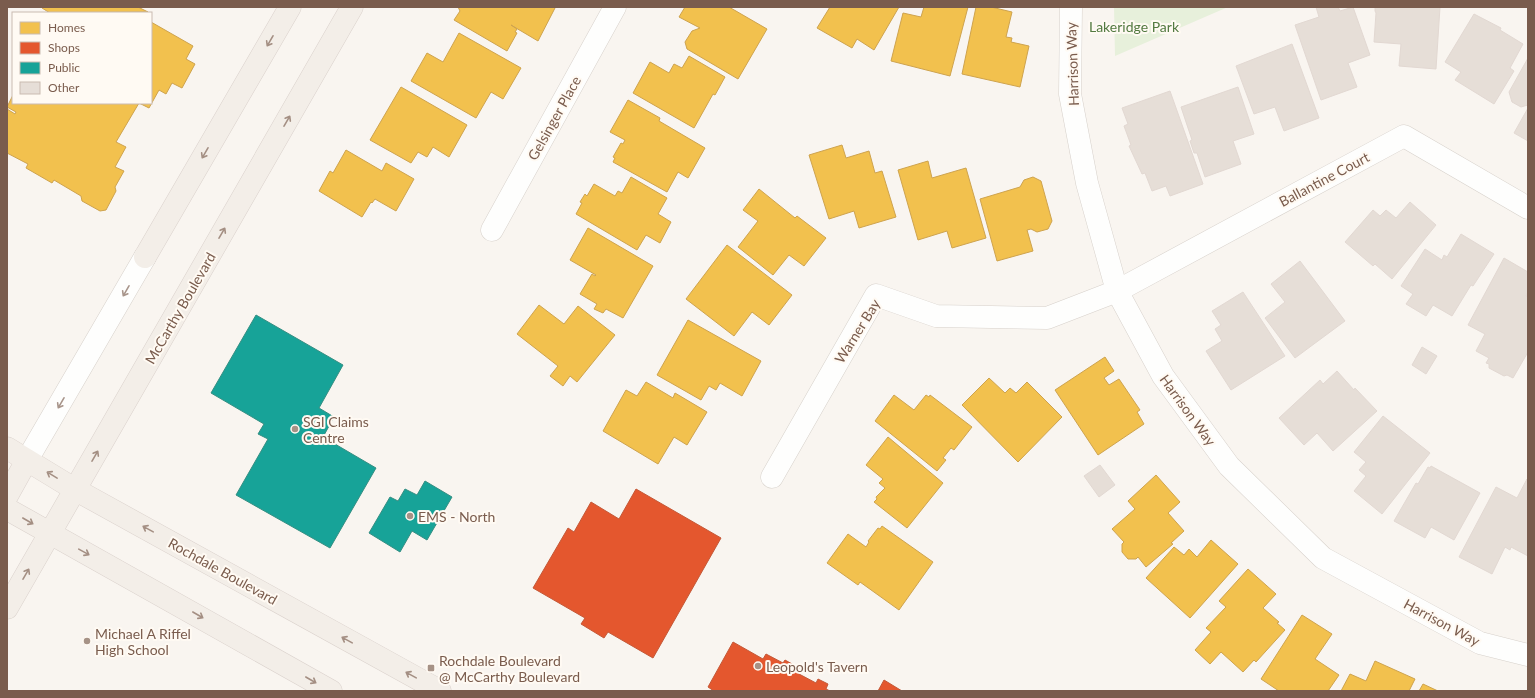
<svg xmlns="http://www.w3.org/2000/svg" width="1535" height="698" viewBox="0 0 1535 698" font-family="Lato,sans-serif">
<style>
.green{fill:#e7f0db}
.homes{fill:#f2c14e;stroke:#cea34e}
.shops{fill:#e4572e;stroke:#c45837}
.public{fill:#17a398;stroke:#358e82}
.building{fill:#e6ded7;stroke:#e2d8d2}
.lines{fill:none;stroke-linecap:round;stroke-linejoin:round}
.minor-casing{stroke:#d7d1cb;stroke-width:23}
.major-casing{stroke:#dad1cc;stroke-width:23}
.minor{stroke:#fefefd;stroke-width:22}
.major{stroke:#f3eee8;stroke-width:22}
.oneway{stroke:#a48f83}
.oneway2{stroke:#a8958b}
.poi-dot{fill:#a69286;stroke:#fffaf3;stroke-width:1.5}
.labels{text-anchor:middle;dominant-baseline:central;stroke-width:4;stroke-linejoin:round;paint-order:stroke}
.park-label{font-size:14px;fill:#537a41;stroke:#fffaf3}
.street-label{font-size:14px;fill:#7a5c4d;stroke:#fffaf3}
.poi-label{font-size:14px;fill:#7a5c4d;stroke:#fffaf3;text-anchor:start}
</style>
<rect width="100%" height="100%" fill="#f9f5f0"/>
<!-- green -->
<path class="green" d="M 1114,7 L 1228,7 L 1115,56 Z"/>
<!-- homes -->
<path class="homes" d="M 42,7 L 138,7 L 148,12 L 50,13 L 42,8 Z
M 458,7 L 553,7 L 555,8 L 538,41 L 511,25 L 517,29 L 515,32 L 517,33 L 507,51 L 454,20 L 460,11 Z
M 685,7 L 729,7 L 767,29 L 738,79 L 687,49 L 685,42 L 692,31 L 700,28 L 679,17 Z
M 830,7 L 899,7 L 874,50 L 857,39 L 852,48 L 817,28 Z
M 924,7 L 968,7 L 950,76 L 891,61 L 903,13 L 921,17 Z
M 976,7 L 991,7 L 1012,12 L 1006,37 L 1012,38 L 1011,42 L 1029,46 L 1020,87 L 962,74 Z
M 151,22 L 193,46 L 186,59 L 195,64 L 182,88 L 172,83 L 166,94 L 159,90 L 149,108 L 139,103 L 151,103 Z
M 459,33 L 521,68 L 503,99 L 491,92 L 476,118 L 411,81 L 427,53 L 443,62 Z
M 689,56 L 725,77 L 715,95 L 713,94 L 694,128 L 633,93 L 650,62 L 669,73 L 674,64 L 682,68 Z
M 401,87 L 467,125 L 449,157 L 433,147 L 427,157 L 418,152 L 411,163 L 370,140 Z
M 13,95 L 13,103 L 139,103 L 116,142 L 126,147 L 115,167 L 124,171 L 115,187 L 116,191 L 106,210 L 100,211 L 82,201 L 81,196 L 54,180 L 52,183 L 26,168 L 28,164 L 7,153 L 7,109 L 15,114 L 16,112 L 7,107 Z
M 628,100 L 660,118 L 659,121 L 705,148 L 688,178 L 678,172 L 667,192 L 613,162 L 615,158 L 613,157 L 621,143 L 623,144 L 625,140 L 610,132 Z
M 842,145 L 846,158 L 869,151 L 875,173 L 882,171 L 896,217 L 859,228 L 854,211 L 829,219 L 809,155 Z
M 346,150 L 382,171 L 386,163 L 414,179 L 396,211 L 375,199 L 372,203 L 371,202 L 362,217 L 319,191 L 330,171 L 333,173 Z
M 928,161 L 932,178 L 966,168 L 986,238 L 952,248 L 947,231 L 918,240 L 898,170 Z
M 631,177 L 667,198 L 658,214 L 671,222 L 660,243 L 646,235 L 637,250 L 576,214 L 582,203 L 580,202 L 585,194 L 587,196 L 594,184 L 615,196 L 618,191 L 622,193 Z
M 1033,177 L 1041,181 L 1052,221 L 1048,229 L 1037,232 L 1031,229 L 1027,230 L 1033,251 L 997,261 L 980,199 L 1020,187 L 1024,180 Z
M 759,189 L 795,218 L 797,216 L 826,238 L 804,266 L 789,255 L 773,275 L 738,247 L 758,221 L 743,210 Z
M 588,228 L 653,266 L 623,318 L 606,309 L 603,313 L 594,309 L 597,304 L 580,294 L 592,274 L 595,276 L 596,275 L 570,260 Z
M 727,245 L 792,295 L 769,325 L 752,312 L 734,336 L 686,299 Z
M 539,305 L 564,324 L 578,306 L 615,335 L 577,382 L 570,376 L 563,386 L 550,376 L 558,366 L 517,334 Z
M 688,320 L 761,361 L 742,396 L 720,383 L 716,390 L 709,386 L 701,400 L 657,375 Z
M 1105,357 L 1114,371 L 1104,378 L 1109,385 L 1119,379 L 1140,410 L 1137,412 L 1144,424 L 1098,455 L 1055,390 Z
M 989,378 L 1005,393 L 1010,388 L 1016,393 L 1027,382 L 1062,417 L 1018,462 L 962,405 Z
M 646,382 L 673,398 L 675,393 L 707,412 L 687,445 L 674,437 L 658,464 L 603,431 L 626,390 L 637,396 Z
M 894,395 L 914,410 L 926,395 L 929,397 L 930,395 L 972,427 L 954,450 L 951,448 L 943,458 L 946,460 L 937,471 L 875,421 Z
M 888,437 L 943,483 L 907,528 L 874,502 L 877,499 L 876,497 L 885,488 L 879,483 L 883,479 L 866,465 Z
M 1156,475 L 1180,502 L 1168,513 L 1184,531 L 1171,543 L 1173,544 L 1146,567 L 1138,557 L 1136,559 L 1128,559 L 1122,552 L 1122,544 L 1124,542 L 1112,529 L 1135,509 L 1128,501 Z
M 882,526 L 933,562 L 899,610 L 860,582 L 858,585 L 827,563 L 848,534 L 866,547 L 869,542 L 868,541 L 878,528 L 880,529 Z
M 1211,540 L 1238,564 L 1190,618 L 1146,578 L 1174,547 L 1184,555 L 1189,549 L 1197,557 Z
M 1248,569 L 1276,594 L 1263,608 L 1279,622 L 1277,623 L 1285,630 L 1256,662 L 1254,660 L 1243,672 L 1221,652 L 1210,664 L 1195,650 L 1211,632 L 1206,628 L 1226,607 L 1219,601 Z
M 1302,615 L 1332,634 L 1315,659 L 1339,675 L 1328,691 L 1279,691 L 1261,679 Z
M 1375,661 L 1415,679 L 1409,691 L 1341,691 L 1350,674 L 1366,681 Z
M 1423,684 L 1438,691 L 1419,691 Z"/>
<!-- shops -->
<path class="shops" d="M 636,489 L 721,538 L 653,658 L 608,632 L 604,638 L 581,624 L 585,618 L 533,588 L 568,528 L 574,532 L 591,502 L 619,519 Z
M 733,642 L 763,659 L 766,654 L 783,663 L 785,660 L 801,669 L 799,674 L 816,683 L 818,679 L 828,684 L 826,689 L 830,691 L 714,691 L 708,687 Z
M 884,680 L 902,691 L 878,691 Z"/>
<!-- public -->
<path class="public" d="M 256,315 L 343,365 L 319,408 L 334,417 L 323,437 L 376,468 L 330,548 L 236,495 L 268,439 L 258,434 L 264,424 L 211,393 Z
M 425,481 L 452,497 L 427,540 L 412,531 L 400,552 L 369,533 L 390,497 L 398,501 L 405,489 L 417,495 Z"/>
<!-- building -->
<path class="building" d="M 1316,7 L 1338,7 L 1340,11 L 1353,7 L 1370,55 L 1348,63 L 1357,87 L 1321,100 L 1295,25 L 1319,17 Z
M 1375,7 L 1440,7 L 1436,69 L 1399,66 L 1401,44 L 1374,42 L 1376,13 L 1375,11 Z
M 1474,14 L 1501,28 L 1500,30 L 1523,44 L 1510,68 L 1514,71 L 1494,104 L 1455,80 L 1461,72 L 1445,62 Z
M 1292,44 L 1319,118 L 1284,131 L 1275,107 L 1254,114 L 1236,66 Z
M 1528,58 L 1528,105 L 1521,107 L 1512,102 L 1509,92 Z
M 1238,87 L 1254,134 L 1233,141 L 1241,164 L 1205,177 L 1197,153 L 1194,153 L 1190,141 L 1192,140 L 1181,107 Z
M 1170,91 L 1203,184 L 1170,196 L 1166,186 L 1152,191 L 1145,173 L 1142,174 L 1129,146 L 1131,145 L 1124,126 L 1128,124 L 1122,108 Z
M 1528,108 L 1528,141 L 1514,133 Z
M 1410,202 L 1436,225 L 1392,279 L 1375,264 L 1373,266 L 1345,242 L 1373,210 L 1380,216 L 1386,210 L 1396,218 Z
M 1461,234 L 1494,254 L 1473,286 L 1471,285 L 1452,316 L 1433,305 L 1426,316 L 1406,304 L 1413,294 L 1401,286 L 1425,249 L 1442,260 L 1444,255 L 1447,257 Z
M 1504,258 L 1528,272 L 1528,292 L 1526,296 L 1528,297 L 1528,352 L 1513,378 L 1507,375 L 1504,376 L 1489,368 L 1489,364 L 1486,363 L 1489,358 L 1476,351 L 1485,334 L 1468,325 Z
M 1300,261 L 1345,321 L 1295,358 L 1265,318 L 1285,302 L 1271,284 Z
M 1243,292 L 1285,356 L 1231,390 L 1206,351 L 1222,341 L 1215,329 L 1221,325 L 1212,311 Z
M 1422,347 L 1437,356 L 1426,374 L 1412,365 Z
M 1337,371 L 1354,390 L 1355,388 L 1377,411 L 1333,451 L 1317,433 L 1304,445 L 1279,418 L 1320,380 L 1323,384 Z
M 1383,416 L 1430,453 L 1382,514 L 1354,491 L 1366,476 L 1359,470 L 1366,462 L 1354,452 Z
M 1100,465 L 1115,485 L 1099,497 L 1084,476 Z
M 1431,466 L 1480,493 L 1454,540 L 1431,527 L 1425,538 L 1394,521 L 1416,483 L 1418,484 L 1428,467 L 1430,468 Z
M 1527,479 L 1528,556 L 1511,547 L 1510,550 L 1505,547 L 1492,574 L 1459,557 L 1496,487 L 1517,498 Z"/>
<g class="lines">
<!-- minor casing -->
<g class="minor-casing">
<path id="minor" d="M 1071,7 L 1070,94 L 1087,183 L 1117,291 L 1163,376 L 1229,466 L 1323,558 L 1480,643 L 1528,655
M 492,230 L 615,7
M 27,460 L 145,257
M 772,477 L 876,295 L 936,316 L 1047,318 L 1117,291 L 1404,136 L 1528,208"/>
</g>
<!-- major casing -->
<g class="major-casing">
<path id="major" d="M 145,257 L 290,7
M 7,448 L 76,490 L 440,691
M 7,496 L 27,460
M 7,509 L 331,691
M 7,608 L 352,7"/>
</g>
<!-- minor -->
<use href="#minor" class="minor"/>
<!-- major -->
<use href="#major" class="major"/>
</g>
<!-- one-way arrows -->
<defs><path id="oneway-shaft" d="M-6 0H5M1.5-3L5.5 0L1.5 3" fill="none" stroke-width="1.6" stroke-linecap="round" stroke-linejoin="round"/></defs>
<g class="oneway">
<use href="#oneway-shaft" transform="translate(270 41) rotate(120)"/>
<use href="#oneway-shaft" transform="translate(287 121) rotate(-60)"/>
<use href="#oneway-shaft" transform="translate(205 153) rotate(120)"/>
<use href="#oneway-shaft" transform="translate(222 233) rotate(-60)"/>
<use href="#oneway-shaft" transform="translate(95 456) rotate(-60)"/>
<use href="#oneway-shaft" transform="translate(52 475) rotate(-149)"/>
<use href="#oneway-shaft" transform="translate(28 521) rotate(30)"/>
<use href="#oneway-shaft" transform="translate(148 529) rotate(-151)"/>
<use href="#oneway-shaft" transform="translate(84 552) rotate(29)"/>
<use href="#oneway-shaft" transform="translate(26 574) rotate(-60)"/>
<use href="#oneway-shaft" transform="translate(198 615) rotate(30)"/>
<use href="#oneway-shaft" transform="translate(347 640) rotate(-151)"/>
<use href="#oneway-shaft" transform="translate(411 675) rotate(-151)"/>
<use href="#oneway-shaft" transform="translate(311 680) rotate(30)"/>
</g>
<g class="oneway2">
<use href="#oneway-shaft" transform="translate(126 291) rotate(120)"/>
<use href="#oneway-shaft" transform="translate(61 403) rotate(120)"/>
</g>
<!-- markers -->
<g class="poi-dot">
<circle cx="295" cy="429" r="4"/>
<circle cx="410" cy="516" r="4"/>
<circle cx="87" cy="641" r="4"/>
<circle cx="758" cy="666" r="4"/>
<rect x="427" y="664" width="8" height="8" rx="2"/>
</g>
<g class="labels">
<!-- park labels -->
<g class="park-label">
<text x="1134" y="26">Lakeridge Park</text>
</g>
<!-- street labels -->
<g class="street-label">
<text transform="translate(1072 64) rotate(-92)">Harrison Way</text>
<text transform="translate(554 118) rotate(-61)">Gelsinger Place</text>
<text transform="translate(1324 179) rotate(-28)">Ballantine Court</text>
<text transform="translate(180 308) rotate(-60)">McCarthy Boulevard</text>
<text transform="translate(857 331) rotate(-58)">Warner Bay</text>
<text transform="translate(1188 410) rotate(54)">Harrison Way</text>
<text transform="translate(223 571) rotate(29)">Rochdale Boulevard</text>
<text transform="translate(1442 622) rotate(28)">Harrison Way</text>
</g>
<!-- poi labels -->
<g class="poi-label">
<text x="303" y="421">SGI Claims<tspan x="303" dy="16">Centre</tspan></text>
<text x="418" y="516">EMS - North</text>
<text x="95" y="633">Michael A Riffel<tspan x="95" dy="16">High School</tspan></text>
<text x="439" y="660">Rochdale Boulevard<tspan x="439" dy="16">@ McCarthy Boulevard</tspan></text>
<text x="766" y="666">Leopold's Tavern</text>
</g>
</g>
<!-- border -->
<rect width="1535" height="698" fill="none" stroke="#7a5c4d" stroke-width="16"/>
<!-- legend -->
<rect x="12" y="12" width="140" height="92" fill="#fffaf3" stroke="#cabbb1"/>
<rect x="20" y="22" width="20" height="12" fill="#f2c14e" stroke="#cabbb1"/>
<text x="48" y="32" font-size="12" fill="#7a5c4d">Homes</text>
<rect x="20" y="42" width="20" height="12" fill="#e4572e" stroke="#cabbb1"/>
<text x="48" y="52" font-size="12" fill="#7a5c4d">Shops</text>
<rect x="20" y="62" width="20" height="12" fill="#17a398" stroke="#cabbb1"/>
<text x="48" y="72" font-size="12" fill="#7a5c4d">Public</text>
<rect x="20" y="82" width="20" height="12" fill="#e6ded7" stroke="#cabbb1"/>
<text x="48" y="92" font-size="12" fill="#7a5c4d">Other</text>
</svg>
